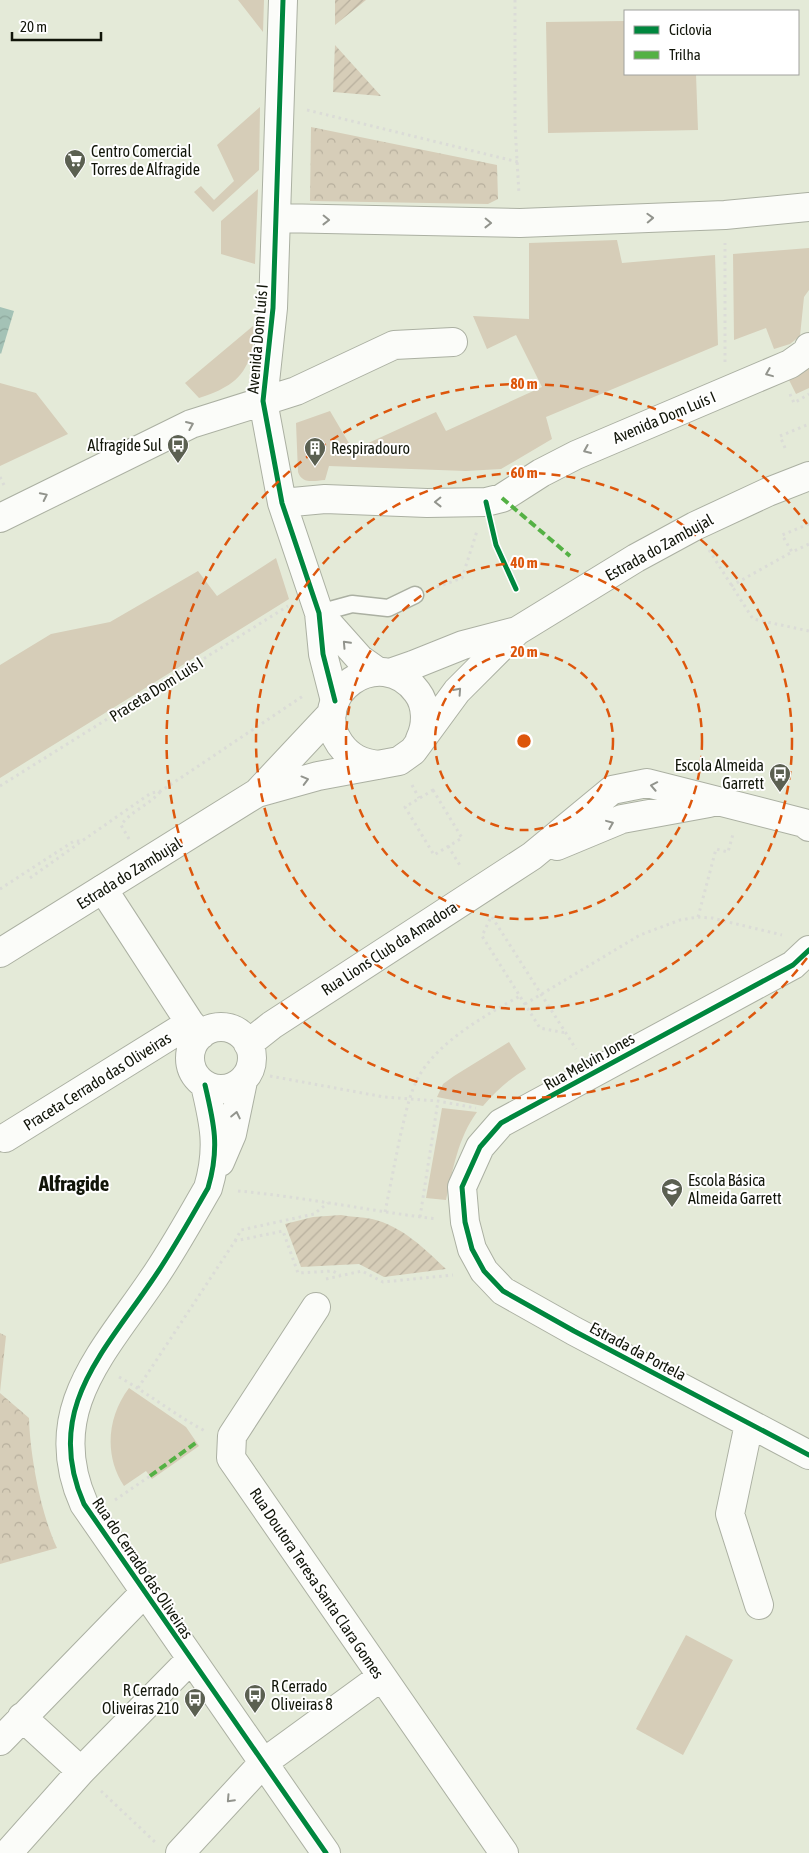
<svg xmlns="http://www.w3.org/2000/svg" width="809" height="1853" viewBox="0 0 809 1853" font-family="'Asap Condensed',sans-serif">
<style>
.grass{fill:#d6cdb8}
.forest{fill:url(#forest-crowns)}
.garden{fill:url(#garden-furrows)}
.water{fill:url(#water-waves)}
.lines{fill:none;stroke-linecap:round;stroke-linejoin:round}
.service-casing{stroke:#abb0a2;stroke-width:19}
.minor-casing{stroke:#abb0a2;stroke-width:30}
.tertiary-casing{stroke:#abb0a2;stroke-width:30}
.path{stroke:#dbdcd7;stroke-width:3;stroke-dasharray:2.5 4;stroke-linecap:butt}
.service{stroke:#fbfcf9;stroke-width:16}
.minor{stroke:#fbfcf9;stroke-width:28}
.tertiary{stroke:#fbfcf9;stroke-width:28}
.quiet{stroke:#54b144;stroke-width:4;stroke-dasharray:8 4;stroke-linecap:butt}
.cycleway-casing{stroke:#fff;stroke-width:8}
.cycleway{stroke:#00873e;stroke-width:5}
.oneway{stroke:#92948d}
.ring{fill:none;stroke:#dd560c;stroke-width:2.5;stroke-dasharray:9 6}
.labels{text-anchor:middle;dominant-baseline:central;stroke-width:4;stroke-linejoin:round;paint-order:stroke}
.poi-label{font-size:16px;fill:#111509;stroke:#fff;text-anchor:start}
.street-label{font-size:16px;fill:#111509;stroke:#fff}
.district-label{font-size:21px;font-weight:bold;fill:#111509;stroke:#fff}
.centre{fill:#dd560c;stroke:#fff;stroke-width:2.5}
.ring-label{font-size:15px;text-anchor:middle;font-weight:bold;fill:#dd560c;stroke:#fff;stroke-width:4;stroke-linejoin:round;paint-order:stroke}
</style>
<defs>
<pattern id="forest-crowns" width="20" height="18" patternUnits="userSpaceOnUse" patternTransform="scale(1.25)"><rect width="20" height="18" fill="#d6cdb8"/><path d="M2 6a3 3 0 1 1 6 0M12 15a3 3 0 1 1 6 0" fill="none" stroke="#b7af9d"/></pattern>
<pattern id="garden-furrows" width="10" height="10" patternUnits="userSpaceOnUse" patternTransform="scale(1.25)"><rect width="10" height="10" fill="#d6cdb8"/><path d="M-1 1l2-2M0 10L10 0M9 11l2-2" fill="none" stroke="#b7af9d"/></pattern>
<pattern id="water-waves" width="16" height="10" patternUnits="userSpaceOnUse" patternTransform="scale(1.25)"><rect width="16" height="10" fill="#a4c2b6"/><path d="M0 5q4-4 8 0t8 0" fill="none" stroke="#8ca69b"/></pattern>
</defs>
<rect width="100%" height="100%" fill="#e4ead8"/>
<!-- grass -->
<path class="grass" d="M 238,0 L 264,0 L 263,32 Z
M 625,21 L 625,74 L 696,74 L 698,130 L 548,133 L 546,22 Z
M 260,107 L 259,170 L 213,212 L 194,192 L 201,186 L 214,200 L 234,181 L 217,145 Z
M 258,189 L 255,264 L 221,254 L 221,221 Z
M 617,240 L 622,263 L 715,255 L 718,345 L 546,417 L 552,439 L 501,469 L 466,471 L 329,466 L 325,480 C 313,481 302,484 298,472 L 296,423 L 330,411 L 353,450 L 436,412 L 446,431 L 542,387 L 516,335 L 487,349 L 473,316 L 529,319 L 529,243 Z
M 809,248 L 809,290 L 804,297 L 800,336 L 790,344 L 774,349 L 766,328 L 734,340 L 733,254 Z
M 253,326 C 255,350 248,375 225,387 C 217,392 208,395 199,398 L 185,383 Z
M 809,365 L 809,388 L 796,394 L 787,376 Z
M 0,383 L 36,393 L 68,434 L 0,466 Z
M 276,558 L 289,599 L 0,778 L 0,665 L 51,634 L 110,622 L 198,571 L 217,596 Z
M 509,1042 L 526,1069 C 509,1079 496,1091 483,1106 L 437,1097 L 443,1084 L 454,1076 Z
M 442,1108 L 477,1112 C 458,1138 453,1169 446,1200 L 426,1198 Z
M 129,1388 L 186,1427 L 199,1446 L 152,1479 L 146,1471 L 124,1486 C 104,1456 107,1417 129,1388 Z
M 686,1635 L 733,1660 L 683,1755 L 636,1729 Z"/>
<!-- forest -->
<path class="forest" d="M 311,127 L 497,165 L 498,199 L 488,204 L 310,201 Z
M 0,1333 L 6,1336 L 0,1392 Z
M 0,1393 L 29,1418 C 30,1456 41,1514 57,1548 L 0,1564 Z"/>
<!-- garden -->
<path class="garden" d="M 335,0 L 366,0 L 335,25 Z
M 335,45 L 381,96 L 333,92 Z
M 341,1215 C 351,1217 362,1217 372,1219 C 402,1226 425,1249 446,1269 L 384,1277 L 359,1264 L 301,1267 L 285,1224 L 313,1217 Z"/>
<!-- water -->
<path class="water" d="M 0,307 L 14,311 L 1,354 L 0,353 Z"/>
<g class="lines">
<!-- service casing -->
<g class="service-casing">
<path id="service" d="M 319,613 L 352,604 L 388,608 L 415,595"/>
</g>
<!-- minor casing -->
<g class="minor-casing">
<path id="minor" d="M 283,0 L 273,308 L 263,401 L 282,503 L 319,613 L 323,654 L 335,701
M 277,218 L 520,223 L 725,215 L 809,207
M 282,503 L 325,499 L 427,503 L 486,502 L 502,498 L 541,473 L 576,455 L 790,364 L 807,352 L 809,347
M 0,518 L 191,424 L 296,391 L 394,345 L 453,342
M 319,613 L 360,659 L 377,671
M 557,846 L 622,819 L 709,803
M 103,889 L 190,1023 L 201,1035
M 809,950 L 793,965 L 501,1123 L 480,1147 L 462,1187 L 465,1222 L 472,1249 L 484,1271 L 503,1291 L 574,1331 L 809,1455
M190 1058a31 31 0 1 1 62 0a31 31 0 1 1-62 0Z
M 248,1044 L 272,1025 L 532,856 L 612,790 L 647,783 L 804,823 L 809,827
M 205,1085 C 214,1123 220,1148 208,1188 C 190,1219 172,1252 151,1282 C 102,1354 43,1412 84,1504 L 326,1853
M 5,1138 L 190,1023
M 220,1162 L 232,1134 L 243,1081
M 316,1307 L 232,1436 L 231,1458 L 504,1853
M 749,1424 L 730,1514 L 759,1605
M 22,1717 L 81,1771
M 0,1741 L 144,1593
M 8,1853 L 81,1771 L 191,1659
M 180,1853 L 263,1763 L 381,1677"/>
</g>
<!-- tertiary casing -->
<g class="tertiary-casing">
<path id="tertiary" d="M 390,673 L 413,665 L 463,645 L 517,631
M 379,765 C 362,763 350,758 340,744 C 306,695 380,642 417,692 C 427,705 427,725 420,739
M 257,793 L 318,776 L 399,761 L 413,751 L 457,691 L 517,631 L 636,558 L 695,526 L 768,492 L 809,476
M 0,953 L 257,793 L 332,713"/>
</g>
<!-- path -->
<path class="path" d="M 515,0 L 515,126 L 519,194
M 307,110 L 518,162
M 725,362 L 725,243
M 790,394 L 794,403 L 809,394
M 785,448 L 780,436 L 809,424
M 0,477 L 4,485
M 809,524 L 782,535 L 792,552 L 809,544
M 709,550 L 753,619 L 809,631
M 731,586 L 792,552
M 437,587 L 462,578 L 477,531
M 412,785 L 419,798
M 0,786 L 288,606
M 433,790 L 462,838 L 434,855 L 405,807 Z
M 129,839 L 121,825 C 131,811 149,805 160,792
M 448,846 L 461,867
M 30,878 L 82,841
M 0,889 L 74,841 L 82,841 L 151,793 L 161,791 L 303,696
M 492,917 L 576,1049
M 698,917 L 716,849 L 728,852 L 733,834
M 490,919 L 482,936 L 540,1028 L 566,1033
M 525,1004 L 640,935 L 680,920 L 698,917 L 712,918 L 782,935
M 270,1076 L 384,1097 L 438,1101 L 476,1108
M 238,1191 C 305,1197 370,1211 437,1219
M 385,1212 C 390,1187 395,1162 400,1137 C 405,1117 409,1094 419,1076 C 439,1041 486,1015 520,996
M 420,1217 L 438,1101
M 235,1241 L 241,1230 L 314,1214 L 328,1203
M 326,1279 L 362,1271 L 383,1282 L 453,1275
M 119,1377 C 149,1394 175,1415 205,1431
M 138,1388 L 235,1241 L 283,1231 L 298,1273 L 333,1271 L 340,1275
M 115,1500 L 150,1476
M 101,1791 L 155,1842"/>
<!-- service -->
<use href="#service" class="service"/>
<!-- minor -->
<use href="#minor" class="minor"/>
<!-- tertiary -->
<use href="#tertiary" class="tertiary"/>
<!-- quiet -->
<path class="quiet" d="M 502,498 L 570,556
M 150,1476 L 197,1442"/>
<!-- cycleway casing -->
<g class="cycleway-casing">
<path id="cycleway" d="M 283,0 L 273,308 L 263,401 L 282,503 L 319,613 L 323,654 L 335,701
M 486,502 L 496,545 L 516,589
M 809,950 L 793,965 L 501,1123 L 480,1147 L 462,1187 L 465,1222 L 472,1249 L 484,1271 L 503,1291 L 574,1331 L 809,1455
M 205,1085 C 214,1123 220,1148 208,1188 C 190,1219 172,1252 151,1282 C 102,1354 43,1412 84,1504 L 326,1853"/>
</g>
<!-- cycleway -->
<use href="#cycleway" class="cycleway"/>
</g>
<!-- one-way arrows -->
<defs><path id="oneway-chevron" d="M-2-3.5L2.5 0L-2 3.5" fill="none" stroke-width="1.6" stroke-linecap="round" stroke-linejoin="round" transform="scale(1.25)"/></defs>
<g class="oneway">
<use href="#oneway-chevron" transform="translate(650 218) rotate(-2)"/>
<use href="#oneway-chevron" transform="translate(326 220) rotate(1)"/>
<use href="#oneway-chevron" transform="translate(488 223) rotate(1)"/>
<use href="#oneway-chevron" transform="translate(769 373) rotate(158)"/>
<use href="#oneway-chevron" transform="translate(190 425) rotate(-23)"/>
<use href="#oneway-chevron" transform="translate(587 450) rotate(157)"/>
<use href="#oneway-chevron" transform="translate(44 496) rotate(-26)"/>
<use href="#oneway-chevron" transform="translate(438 502) rotate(179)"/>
<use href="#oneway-chevron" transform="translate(346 644) rotate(-133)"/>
<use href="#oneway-chevron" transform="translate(458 691) rotate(-48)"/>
<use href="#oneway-chevron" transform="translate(305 780) rotate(-15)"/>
<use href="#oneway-chevron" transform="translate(654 786) rotate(-169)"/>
<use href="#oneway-chevron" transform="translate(610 824) rotate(-22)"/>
<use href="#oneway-chevron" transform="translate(236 1115) rotate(-78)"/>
<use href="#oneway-chevron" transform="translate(230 1799) rotate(133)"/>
</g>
<!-- distance rings -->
<g class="ring">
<circle cx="524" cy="741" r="89"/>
<circle cx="524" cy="741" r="178"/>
<circle cx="524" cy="741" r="268"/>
<path d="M807 958A357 357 0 1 1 807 524"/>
</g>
<!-- icons -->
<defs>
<g id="supermarket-pin" transform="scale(1.125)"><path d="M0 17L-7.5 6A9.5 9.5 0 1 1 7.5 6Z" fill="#5b6051" stroke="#fff"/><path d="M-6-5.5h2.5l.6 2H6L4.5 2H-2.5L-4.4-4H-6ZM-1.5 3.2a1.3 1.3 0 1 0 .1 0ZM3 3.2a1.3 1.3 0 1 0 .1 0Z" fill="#fff"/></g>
<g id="bus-pin" transform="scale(1.125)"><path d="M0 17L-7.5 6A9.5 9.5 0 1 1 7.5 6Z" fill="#5b6051" stroke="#fff"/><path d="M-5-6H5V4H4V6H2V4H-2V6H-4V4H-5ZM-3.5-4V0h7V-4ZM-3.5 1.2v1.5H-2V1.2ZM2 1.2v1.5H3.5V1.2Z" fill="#fff"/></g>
<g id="building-pin" transform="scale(1.125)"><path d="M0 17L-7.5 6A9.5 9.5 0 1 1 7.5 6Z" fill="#5b6051" stroke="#fff"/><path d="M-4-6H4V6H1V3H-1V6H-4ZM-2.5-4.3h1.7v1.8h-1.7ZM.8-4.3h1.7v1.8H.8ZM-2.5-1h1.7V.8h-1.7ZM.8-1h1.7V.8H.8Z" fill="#fff"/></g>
<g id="school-pin" transform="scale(1.125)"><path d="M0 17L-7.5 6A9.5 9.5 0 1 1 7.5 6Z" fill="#5b6051" stroke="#fff"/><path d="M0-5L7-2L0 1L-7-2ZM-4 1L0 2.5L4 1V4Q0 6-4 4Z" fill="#fff"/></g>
</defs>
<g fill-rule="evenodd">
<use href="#supermarket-pin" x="75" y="160"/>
<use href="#bus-pin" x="178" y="445"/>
<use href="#building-pin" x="315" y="448"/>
<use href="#bus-pin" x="780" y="774"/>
<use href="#school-pin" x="672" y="1189"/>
<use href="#bus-pin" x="255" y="1695"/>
<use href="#bus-pin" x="195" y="1699"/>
</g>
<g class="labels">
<!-- poi labels -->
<g class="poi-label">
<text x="91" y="151">Centro Comercial<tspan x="91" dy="18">Torres de Alfragide</tspan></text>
<text x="162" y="445" text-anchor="end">Alfragide Sul</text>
<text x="331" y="448">Respiradouro</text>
<text x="764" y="765" text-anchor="end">Escola Almeida<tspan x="764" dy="18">Garrett</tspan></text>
<text x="688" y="1180">Escola Básica<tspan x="688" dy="18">Almeida Garrett</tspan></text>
<text x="271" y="1686">R Cerrado<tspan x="271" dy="18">Oliveiras 8</tspan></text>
<text x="179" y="1690" text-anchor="end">R Cerrado<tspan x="179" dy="18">Oliveiras 210</tspan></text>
</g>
<!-- street labels -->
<g class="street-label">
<text transform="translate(257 339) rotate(-85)">Avenida Dom Luís I</text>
<text transform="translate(664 417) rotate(-23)">Avenida Dom Luís I</text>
<text transform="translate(659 547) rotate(-29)">Estrada do Zambujal</text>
<text transform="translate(156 689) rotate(-32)">Praceta Dom Luís I</text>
<text transform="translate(129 873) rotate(-32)">Estrada do Zambujal</text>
<text transform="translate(389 948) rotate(-33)">Rua Lions Club da Amadora</text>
<text transform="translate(589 1061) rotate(-29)">Rua Melvin Jones</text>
<text transform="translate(97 1081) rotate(-32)">Praceta Cerrado das Oliveiras</text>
<text transform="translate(638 1351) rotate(28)">Estrada da Portela</text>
<text transform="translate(143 1568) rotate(56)">Rua do Cerrado das Oliveiras</text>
<text transform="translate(317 1583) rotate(56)">Rua Doutora Teresa Santa Clara Gomes</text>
</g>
<!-- district labels -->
<g class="district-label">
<text x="74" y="1183">Alfragide</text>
</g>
</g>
<circle cx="524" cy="741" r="8" class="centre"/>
<g class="ring-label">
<text x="524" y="389">80 m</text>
<text x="524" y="478">60 m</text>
<text x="524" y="568">40 m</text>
<text x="524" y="657">20 m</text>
</g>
<!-- legend -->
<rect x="624" y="10" width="175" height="65" fill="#ffffff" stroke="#a0a19d"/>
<rect x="634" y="26" width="25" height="8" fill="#00873e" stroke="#a0a19d"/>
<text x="669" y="35" font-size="15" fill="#111509">Ciclovia</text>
<rect x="634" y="51" width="25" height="8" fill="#54b144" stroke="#a0a19d"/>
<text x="669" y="60" font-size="15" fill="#111509">Trilha</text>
<!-- scale -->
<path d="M12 32v8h89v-8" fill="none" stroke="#111509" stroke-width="2.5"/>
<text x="20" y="32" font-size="15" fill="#111509" stroke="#ffffff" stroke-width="4" paint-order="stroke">20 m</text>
</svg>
